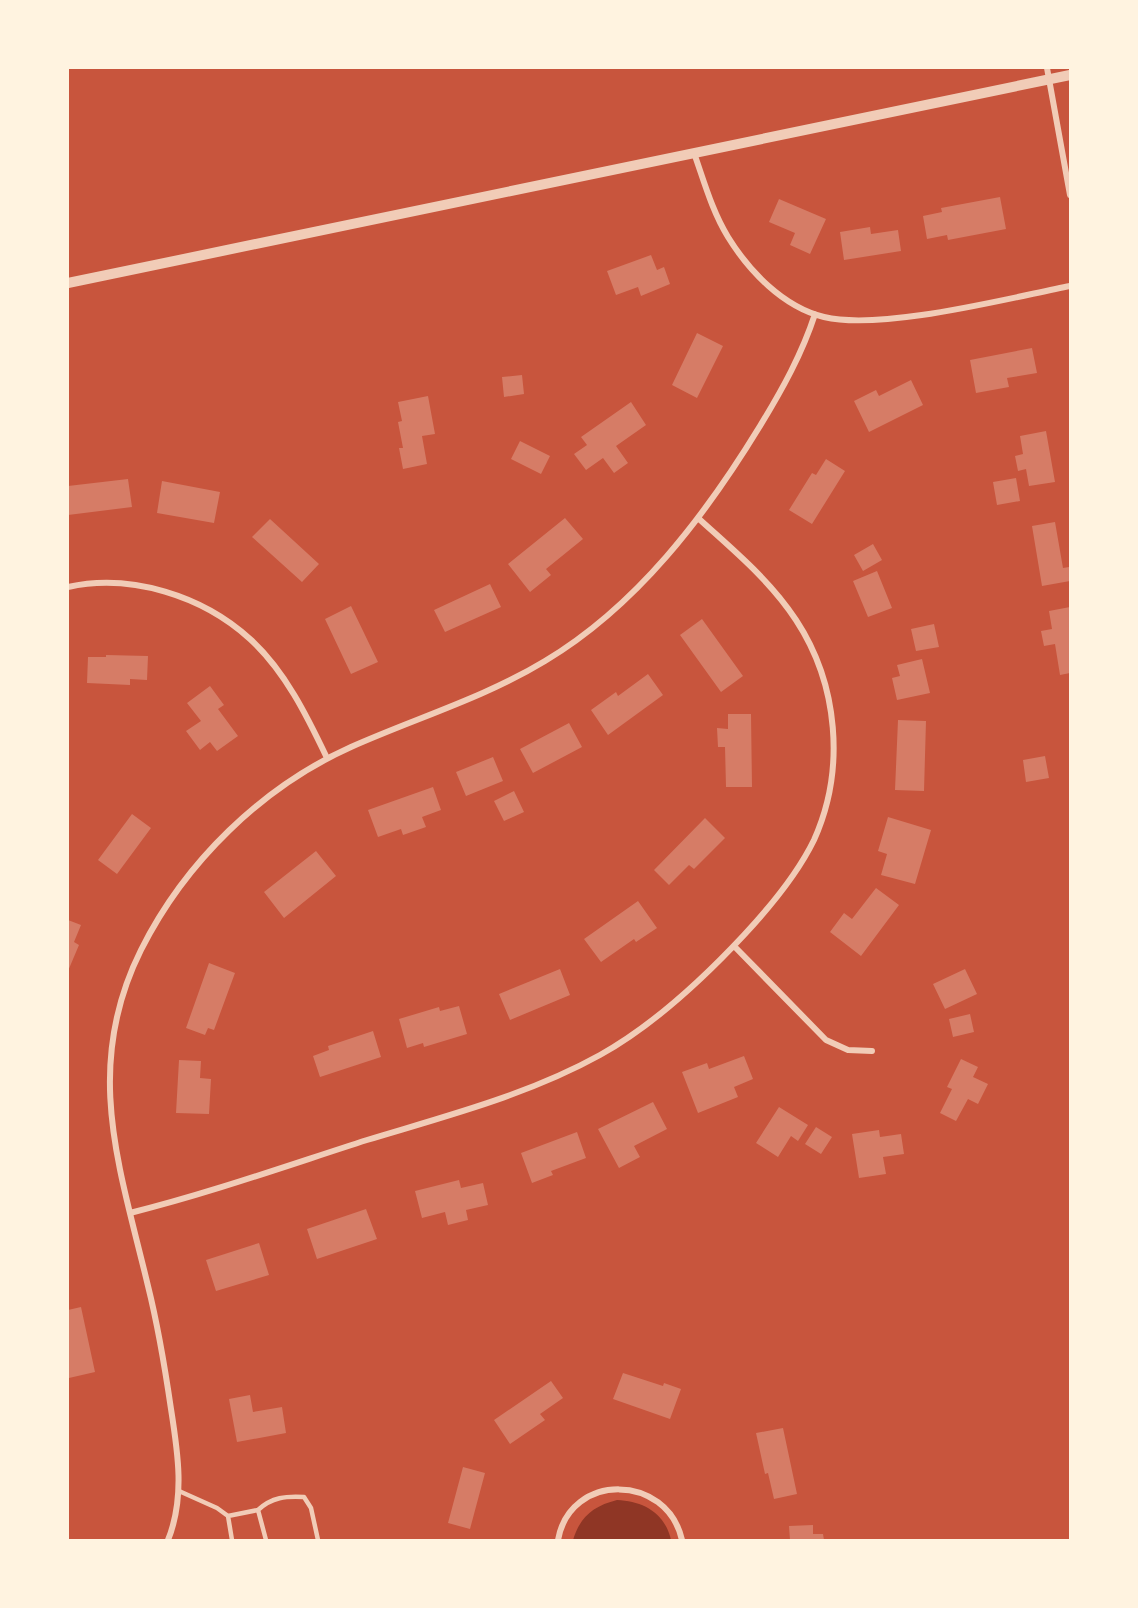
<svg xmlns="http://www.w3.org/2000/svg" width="1138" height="1608" viewBox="0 0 1138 1608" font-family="'Crimson Pro',serif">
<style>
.water{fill:#8f3625}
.building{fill:#d67c66}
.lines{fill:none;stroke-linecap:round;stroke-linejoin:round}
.service{stroke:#f1ccb7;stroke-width:4.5}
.minor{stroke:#f1ccb7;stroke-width:6}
.tertiary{stroke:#f1ccb7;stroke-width:10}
</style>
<rect width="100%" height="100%" fill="#c8553d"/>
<!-- water -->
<path class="water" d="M 617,1500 C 643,1501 665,1513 671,1540 L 573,1540 C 580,1517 593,1506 617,1500 Z"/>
<!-- building -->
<path class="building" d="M 1000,197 L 1006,229 L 948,240 L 947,235 L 927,239 L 923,216 L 942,212 L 941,208 Z
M 779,199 L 826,219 L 810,254 L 790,245 L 795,233 L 769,222 Z
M 870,227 L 871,234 L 898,230 L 901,251 L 844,260 L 840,232 Z
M 651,255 L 657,270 L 664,267 L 670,284 L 641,296 L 638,287 L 616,295 L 607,271 Z
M 697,333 L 723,346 L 697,398 L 672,385 Z
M 1032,348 L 1037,373 L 1007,378 L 1009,387 L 976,393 L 970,360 Z
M 522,375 L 524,394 L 504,397 L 502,377 Z
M 911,380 L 923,405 L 869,432 L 854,401 L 876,390 L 879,396 Z
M 428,396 L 435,434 L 422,436 L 427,464 L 403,469 L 399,448 L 403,448 L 398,422 L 402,421 L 398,402 Z
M 631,402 L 646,425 L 616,446 L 628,463 L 614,473 L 603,458 L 586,470 L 574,454 L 587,445 L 581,437 Z
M 1046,431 L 1055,482 L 1029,486 L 1026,469 L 1018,471 L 1015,456 L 1023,454 L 1020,436 Z
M 520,441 L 550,456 L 541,474 L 511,459 Z
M 826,459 L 845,471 L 812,524 L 789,510 L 812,473 L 816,475 Z
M 1016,478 L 1020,501 L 997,505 L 993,482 Z
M 128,479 L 132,507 L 68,515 L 68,486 Z
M 162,481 L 220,492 L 214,523 L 157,513 Z
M 565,518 L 583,539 L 546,569 L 551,575 L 530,592 L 508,564 Z
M 270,519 L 319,564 L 302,582 L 252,537 Z
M 1055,522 L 1063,568 L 1069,567 L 1070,581 L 1042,586 L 1032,526 Z
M 873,544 L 882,560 L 863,571 L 854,555 Z
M 877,571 L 892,608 L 868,617 L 853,581 Z
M 490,584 L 501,607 L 445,632 L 434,610 Z
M 351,606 L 378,662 L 351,674 L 325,619 Z
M 1070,607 L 1070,673 L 1060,675 L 1055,644 L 1044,646 L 1041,631 L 1052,629 L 1049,611 Z
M 702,619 L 743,676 L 721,692 L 680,635 Z
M 934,624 L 939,647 L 916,651 L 911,629 Z
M 106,655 L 148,656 L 147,680 L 130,679 L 130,685 L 87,683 L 88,657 L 106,657 Z
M 922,659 L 930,693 L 897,700 L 892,678 L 900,676 L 897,665 Z
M 648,674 L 663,695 L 608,735 L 591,710 L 616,692 L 618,696 Z
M 210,686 L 224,705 L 218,709 L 238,736 L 217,751 L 210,742 L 200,750 L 186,731 L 201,721 L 187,703 Z
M 728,714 L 751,714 L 752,787 L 726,787 L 725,747 L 718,747 L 717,728 L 728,729 Z
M 898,720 L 926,721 L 924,791 L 895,790 Z
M 569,723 L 582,747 L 533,773 L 520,749 Z
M 1045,756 L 1049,778 L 1026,782 L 1023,760 Z
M 493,757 L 503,781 L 466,796 L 456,772 Z
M 433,787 L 441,810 L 422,817 L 426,827 L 403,835 L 401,829 L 378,837 L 368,810 Z
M 514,791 L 524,812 L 504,821 L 494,801 Z
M 132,814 L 151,828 L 117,874 L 98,860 Z
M 888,817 L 931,830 L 915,884 L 881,875 L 887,854 L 878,851 Z
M 705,818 L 725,838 L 694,869 L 689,865 L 669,885 L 654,870 Z
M 316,851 L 336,876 L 284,918 L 264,892 Z
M 876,888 L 899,905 L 861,956 L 830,932 L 844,913 L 852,919 Z
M 638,901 L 657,928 L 636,942 L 634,939 L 601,962 L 584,939 Z
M 68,920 L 81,925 L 74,942 L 79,945 L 68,971 Z
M 209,963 L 235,973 L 214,1030 L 208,1028 L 205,1035 L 186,1028 Z
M 560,969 L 570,995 L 510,1020 L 499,994 Z
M 965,969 L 977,994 L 945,1009 L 933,984 Z
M 459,1006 L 467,1034 L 424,1047 L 423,1043 L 407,1048 L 399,1019 L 439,1007 L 440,1011 Z
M 970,1014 L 974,1032 L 953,1037 L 949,1019 Z
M 373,1031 L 381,1057 L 320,1077 L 313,1056 L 329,1050 L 328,1046 Z
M 744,1056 L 753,1079 L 734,1087 L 738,1097 L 698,1113 L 682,1072 L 707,1063 L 709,1069 Z
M 961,1059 L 978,1067 L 973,1077 L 988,1084 L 978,1104 L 968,1099 L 956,1121 L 940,1113 L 952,1089 L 947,1087 Z
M 179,1060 L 201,1061 L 200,1078 L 211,1079 L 209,1114 L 176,1113 Z
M 653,1102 L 667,1129 L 634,1146 L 640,1157 L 619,1168 L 598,1129 Z
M 779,1107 L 808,1125 L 798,1141 L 791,1136 L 778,1157 L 756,1143 Z
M 816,1127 L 832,1137 L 821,1154 L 805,1144 Z
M 879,1130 L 880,1137 L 901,1134 L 904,1154 L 883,1157 L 886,1174 L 859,1178 L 852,1134 Z
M 577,1132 L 586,1158 L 551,1171 L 553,1175 L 532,1183 L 521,1153 Z
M 459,1180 L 461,1188 L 483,1183 L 488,1205 L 466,1210 L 468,1220 L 448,1225 L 445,1212 L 422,1218 L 415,1191 Z
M 366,1209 L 377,1239 L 317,1259 L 307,1229 Z
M 259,1243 L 269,1275 L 216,1291 L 206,1260 Z
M 81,1307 L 95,1372 L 69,1378 L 68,1310 Z
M 623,1373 L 663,1386 L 664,1383 L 681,1389 L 670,1419 L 613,1399 Z
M 551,1381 L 563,1398 L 540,1414 L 545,1420 L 510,1444 L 494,1420 Z
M 250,1395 L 253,1412 L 282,1407 L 286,1433 L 237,1442 L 229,1399 Z
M 783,1428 L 797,1494 L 774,1499 L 768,1473 L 765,1474 L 756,1433 Z
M 463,1467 L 485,1473 L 470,1529 L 448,1523 Z
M 813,1525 L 813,1534 L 823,1534 L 824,1540 L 790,1540 L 789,1526 Z"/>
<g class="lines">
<!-- service -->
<path class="service" d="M 179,1491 L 217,1508 L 228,1516 L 232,1540
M 258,1510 C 272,1497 286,1496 304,1497 L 311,1508 L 318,1540
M 228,1516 L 258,1510 L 266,1540"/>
<!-- minor -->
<path class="minor" d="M 1047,68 L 1070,195
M 694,153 C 704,181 712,211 728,237 C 749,271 783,307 824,317 C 882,331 1009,298 1070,286
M 68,587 C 131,573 203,596 250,639 C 285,671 307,716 327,758
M 734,946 L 826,1040 L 848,1050 L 872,1051
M 130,1213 C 210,1193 289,1165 367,1140 C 446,1116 528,1095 600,1055 C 654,1025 702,980 744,935 C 771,906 797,875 814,840 C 846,769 838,684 796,620 C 770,580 732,549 698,518
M 168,1540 C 185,1498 178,1453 171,1409 C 165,1368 158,1326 148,1286 C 120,1168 82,1068 141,950 C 185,862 262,787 351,747 C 416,718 484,698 545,661 C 637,606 705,516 760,426 C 782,390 802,354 815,314
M 558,1540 C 570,1472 667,1473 682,1540"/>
<!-- tertiary -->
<path class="tertiary" d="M 68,283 L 1070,75"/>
</g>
<!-- border -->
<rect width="1138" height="1608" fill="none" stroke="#fff3e0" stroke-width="138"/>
</svg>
